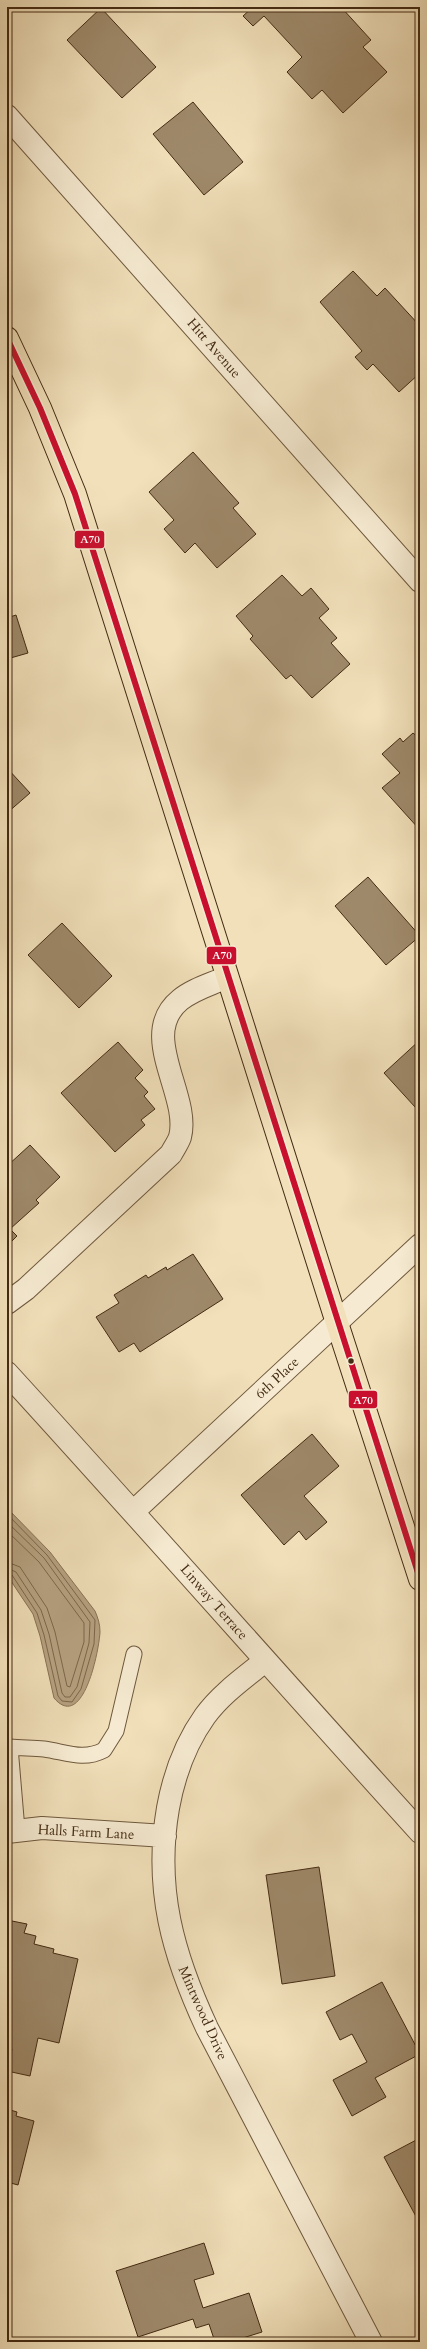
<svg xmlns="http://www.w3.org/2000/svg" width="427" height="2349" viewBox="0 0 427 2349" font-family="Cardo,serif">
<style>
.water{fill:#b6a281;stroke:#887255}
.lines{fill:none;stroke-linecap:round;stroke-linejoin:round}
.shore{stroke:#7d664a;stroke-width:1}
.building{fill:#9e896a;stroke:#442b13}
.lane-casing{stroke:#6f583d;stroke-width:17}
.street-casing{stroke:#6f583d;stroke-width:24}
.primary-casing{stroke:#442b13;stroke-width:24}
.lane{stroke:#f6ebd2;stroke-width:15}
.street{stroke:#f6ebd2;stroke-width:22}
.primary{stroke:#f1e0ba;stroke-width:22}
.bus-1-casing{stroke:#f6ebd2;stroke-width:9}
.bus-1{stroke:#c8102e;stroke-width:6}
.bus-dot{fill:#442b13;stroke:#f6ebd2;stroke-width:1.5}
.labels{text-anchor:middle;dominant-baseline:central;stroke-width:3;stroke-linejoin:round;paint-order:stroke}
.street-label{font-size:14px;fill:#442b13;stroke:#f6ebd2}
.line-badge{stroke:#f6ebd2;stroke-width:1.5}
.badge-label{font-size:11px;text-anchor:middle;font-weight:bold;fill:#fff}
</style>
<rect width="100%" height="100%" fill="#f1e0ba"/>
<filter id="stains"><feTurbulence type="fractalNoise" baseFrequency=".005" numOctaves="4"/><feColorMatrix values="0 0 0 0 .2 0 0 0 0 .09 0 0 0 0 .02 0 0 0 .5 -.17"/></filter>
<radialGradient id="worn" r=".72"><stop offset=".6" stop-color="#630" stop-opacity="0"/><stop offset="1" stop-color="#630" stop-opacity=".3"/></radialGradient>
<!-- water -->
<path class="water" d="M 7,1508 L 50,1552 L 95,1611 C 98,1618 100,1624 100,1632 C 99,1651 83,1732 54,1698 L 40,1636 L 33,1614 L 7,1575 Z"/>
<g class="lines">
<!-- shore -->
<path class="shore" d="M 7,1514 L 47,1555 L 95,1620 L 94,1644 L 81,1689 L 72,1702 L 62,1701 L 58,1696 L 44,1635 L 37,1613 L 12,1575 L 7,1573
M 7,1522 L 44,1558 L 90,1622 L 89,1643 L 77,1687 L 70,1697 L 65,1697 L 62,1693 L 49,1634 L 41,1610 L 16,1572 L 7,1568
M 7,1531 L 39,1562 L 84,1623 L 84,1642 L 70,1687 L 67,1686 L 55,1632 L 47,1608 L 20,1567 L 7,1562"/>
</g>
<!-- building -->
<path class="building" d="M 253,7 L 321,7 L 324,10 L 328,7 L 341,7 L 371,40 L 363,47 L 387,72 L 343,113 L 322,90 L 312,99 L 287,72 L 302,57 L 264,16 L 253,26 L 243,16 Z
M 101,8 L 156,67 L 122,98 L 67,40 Z
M 193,102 L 243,162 L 204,195 L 153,134 Z
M 353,271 L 377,296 L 385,288 L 420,326 L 420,373 L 399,392 L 373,364 L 367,370 L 355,357 L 362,351 L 320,302 Z
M 193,452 L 239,503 L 233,508 L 256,534 L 217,568 L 195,543 L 185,553 L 164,529 L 174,520 L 149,492 Z
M 282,575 L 302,596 L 311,588 L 329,609 L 319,618 L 337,638 L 331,643 L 350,664 L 312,698 L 291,675 L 286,679 L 250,639 L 253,636 L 236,616 Z
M 16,615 L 28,653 L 7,659 L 7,618 Z
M 413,733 L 420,739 L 420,830 L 382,788 L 400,773 L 382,754 L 400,738 L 403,742 Z
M 7,768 L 30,793 L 7,813 Z
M 368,877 L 420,936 L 386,965 L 335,906 Z
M 62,923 L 112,976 L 79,1008 L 28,955 Z
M 420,1040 L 420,1102 L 415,1107 L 384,1073 Z
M 118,1042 L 143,1070 L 135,1078 L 148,1092 L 144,1096 L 155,1109 L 141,1120 L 145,1125 L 115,1152 L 61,1093 Z
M 30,1145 L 60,1177 L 36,1200 L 39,1203 L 10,1229 L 17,1236 L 7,1246 L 7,1166 Z
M 193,1254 L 223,1299 L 140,1352 L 134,1343 L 119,1352 L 96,1317 L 119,1303 L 114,1295 L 146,1275 L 148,1278 L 166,1267 L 167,1270 Z
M 312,1434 L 339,1466 L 304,1496 L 327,1522 L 306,1540 L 299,1531 L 284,1545 L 241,1495 Z
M 319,1867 L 335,1976 L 282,1984 L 266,1875 Z
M 7,1920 L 27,1924 L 24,1933 L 36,1936 L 34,1944 L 54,1949 L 53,1953 L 78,1959 L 59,2043 L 38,2038 L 30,2076 L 7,2071 L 12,2049 L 7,2048 Z
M 382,1982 L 420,2054 L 375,2078 L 386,2097 L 352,2116 L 333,2080 L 367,2062 L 352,2034 L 340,2040 L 326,2012 Z
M 7,2109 L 17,2112 L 16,2116 L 34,2121 L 18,2185 L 7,2182 Z
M 420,2138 L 420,2224 L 384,2157 Z
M 204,2243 L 214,2274 L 194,2280 L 203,2308 L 249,2293 L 262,2332 L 230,2342 L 215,2342 L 209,2324 L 196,2328 L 193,2319 L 138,2337 L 116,2271 Z"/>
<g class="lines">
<!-- lane casing -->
<g class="lane-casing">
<path id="lane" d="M 17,1830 L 10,1747 C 21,1748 33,1748 44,1749 C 66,1752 83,1761 104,1750 L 116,1731 L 134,1654"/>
</g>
<!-- street casing -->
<g class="street-casing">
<path id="street" d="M 7,116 L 420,581
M 7,1303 L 26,1289 L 171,1154 C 174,1148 178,1143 180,1137 C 191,1095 137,1035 180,1000 C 193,989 212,984 227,977
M 7,1373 C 146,1525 282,1680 420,1832
M 134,1511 L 420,1245
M 265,1661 C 244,1678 221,1694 205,1716 C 185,1744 174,1775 168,1808 C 154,1889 173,1955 207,2028 L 371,2342
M 7,1832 L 42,1828 L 165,1836"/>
</g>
<!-- primary casing -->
<g class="primary-casing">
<path id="primary" d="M 7,338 L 40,408 L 75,494 L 337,1323 L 420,1579"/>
</g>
<!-- lane -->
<use href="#lane" class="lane"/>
<!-- street -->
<use href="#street" class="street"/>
<!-- primary -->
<use href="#primary" class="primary"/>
<!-- bus-1 casing -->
<g class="bus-1-casing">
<path id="bus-1" d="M 7,338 L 40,408 L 75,494 L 420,1579"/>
</g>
<!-- bus-1 -->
<use href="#bus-1" class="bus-1"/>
</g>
<!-- markers -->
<circle class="bus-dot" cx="351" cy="1361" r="3.5"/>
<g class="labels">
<!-- street labels -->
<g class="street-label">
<text transform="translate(214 348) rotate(49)">Hitt Avenue</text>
<text transform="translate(277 1378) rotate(-43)">6th Place</text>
<text transform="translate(214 1602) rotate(49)">Linway Terrace</text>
<text transform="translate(86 1832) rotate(3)">Halls Farm Lane</text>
<text transform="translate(203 2013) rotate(66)">Mintwood Drive</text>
</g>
</g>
<g class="line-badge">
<rect x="74" y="530" width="31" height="19" rx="4" fill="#c8102e"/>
<rect x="206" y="946" width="31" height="19" rx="4" fill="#c8102e"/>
<rect x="348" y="1390" width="30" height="19" rx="4" fill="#c8102e"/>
</g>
<g class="badge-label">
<text x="90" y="543">A70</text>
<text x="222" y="959">A70</text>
<text x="363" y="1404">A70</text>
</g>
<!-- margin -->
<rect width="427" height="2349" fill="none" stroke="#f1e0ba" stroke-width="24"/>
<rect x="8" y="8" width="411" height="2333" fill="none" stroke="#442b13" stroke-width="2"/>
<rect x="12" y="12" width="403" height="2325" fill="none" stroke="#442b13"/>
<rect width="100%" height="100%" filter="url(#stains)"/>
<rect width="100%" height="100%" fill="url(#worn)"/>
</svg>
